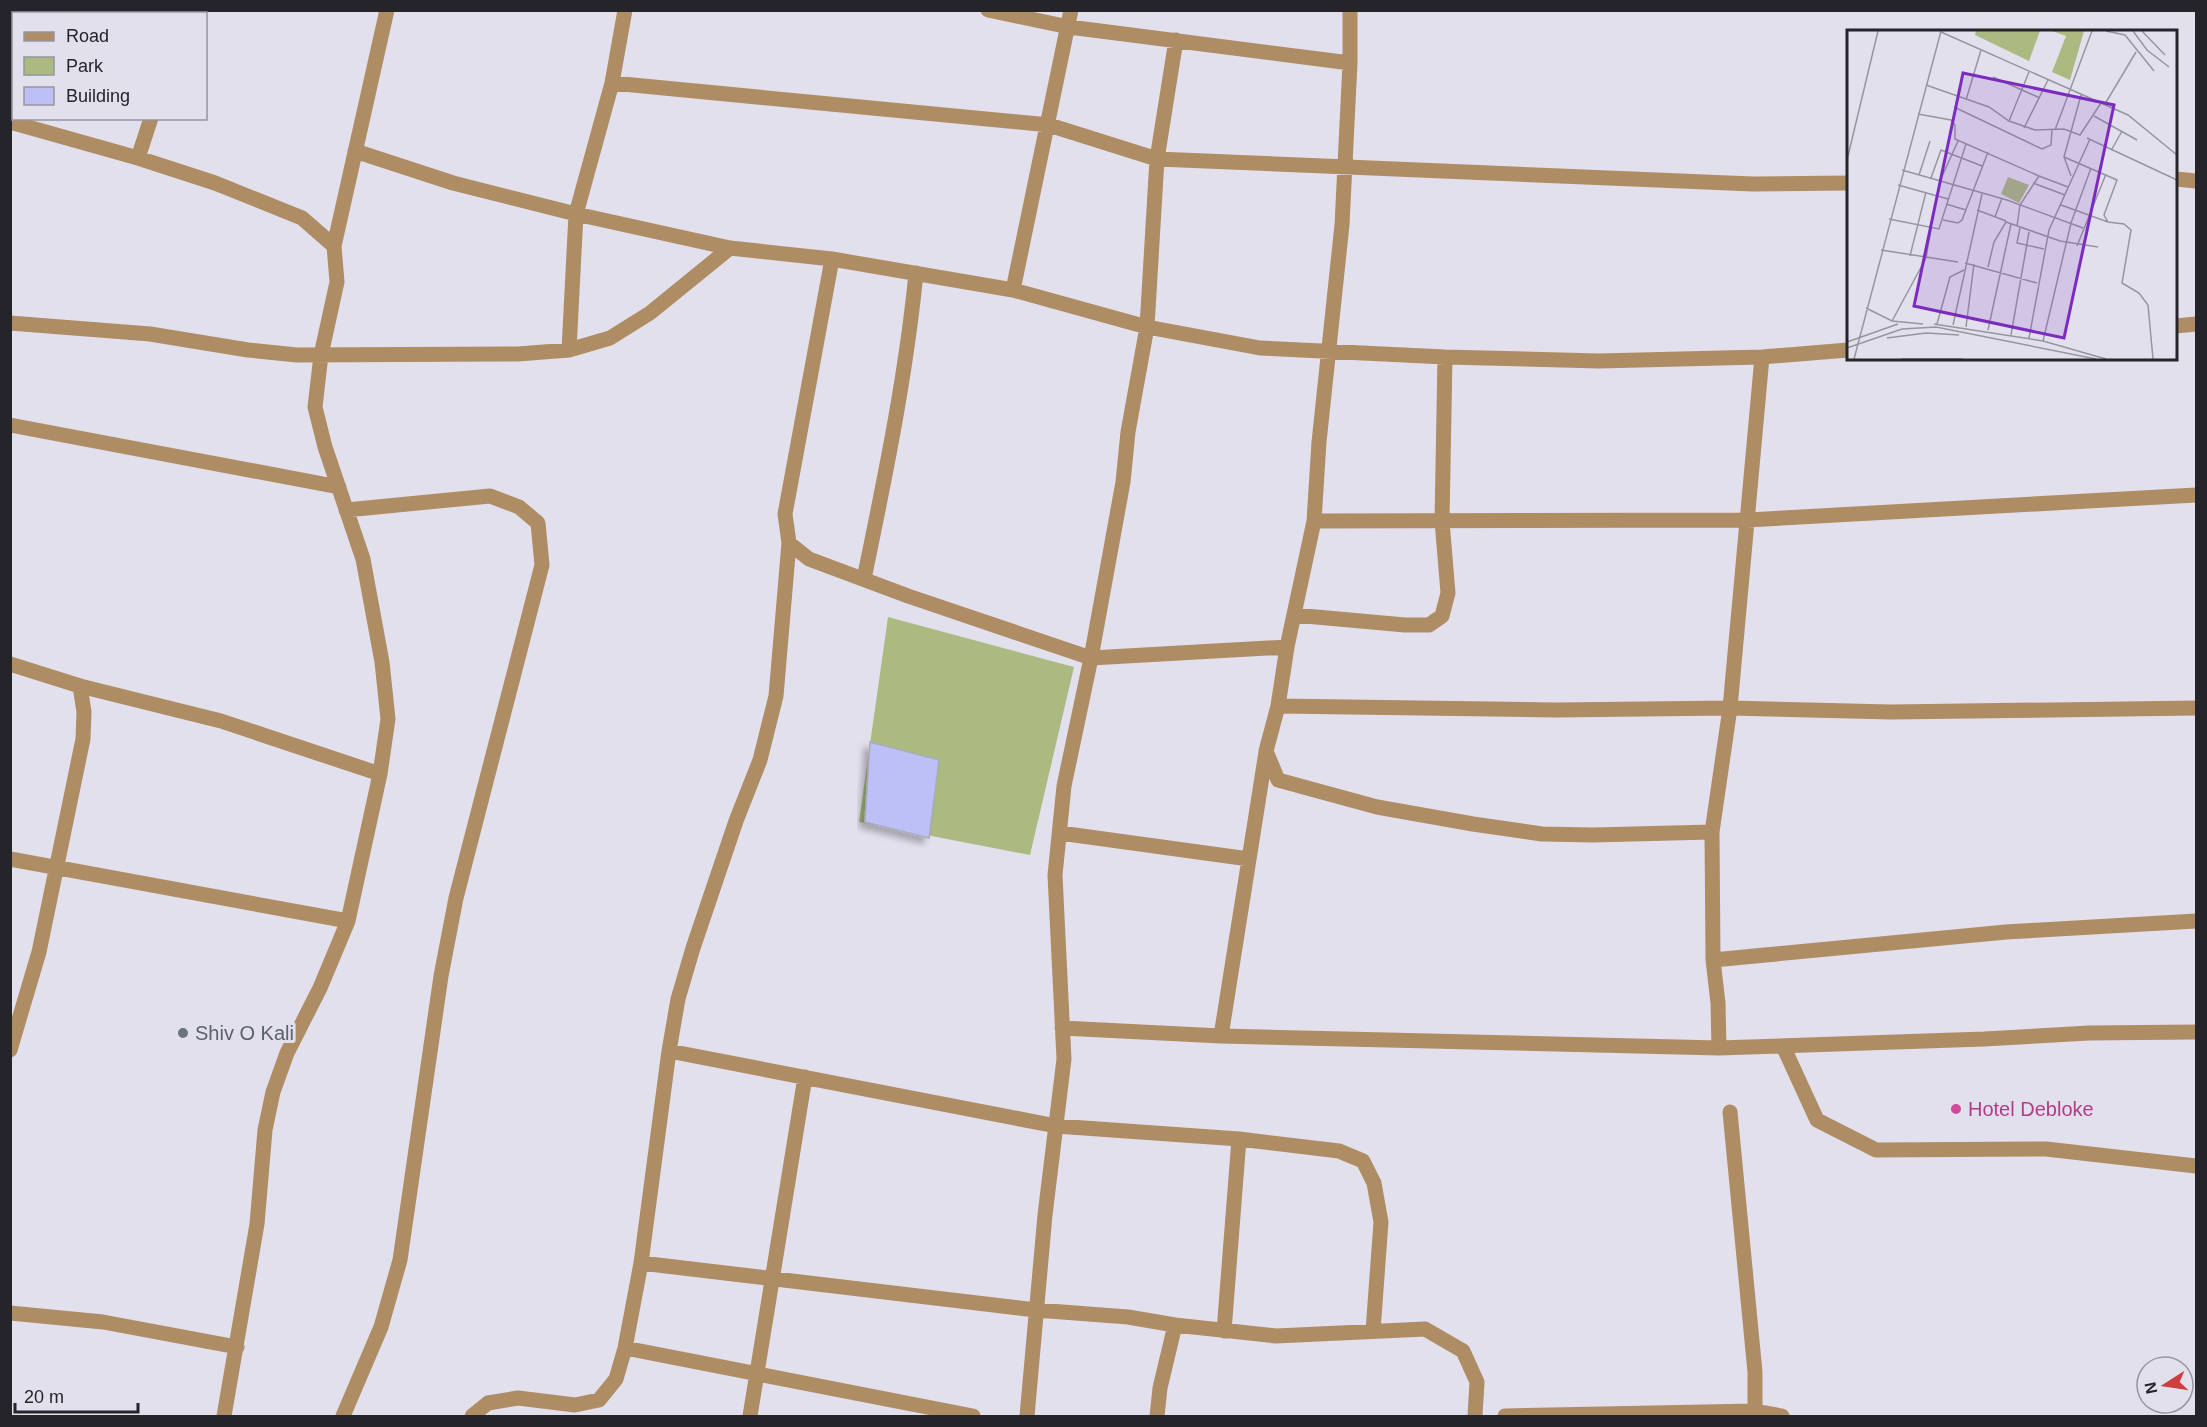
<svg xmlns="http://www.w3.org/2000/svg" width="2207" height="1427" viewBox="0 0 2207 1427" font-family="Helvetica,sans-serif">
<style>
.green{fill:#aaba81}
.building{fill:#bdc0f6;stroke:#aaacb9;stroke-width:1.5;filter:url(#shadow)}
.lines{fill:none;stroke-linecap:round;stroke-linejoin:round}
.minor{stroke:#af8d64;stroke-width:15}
.worship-dot{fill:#6b7280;stroke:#e3e0ee;stroke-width:2}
.hotel-dot{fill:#d1479c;stroke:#e3e0ee;stroke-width:2}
.labels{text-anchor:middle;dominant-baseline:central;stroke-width:6;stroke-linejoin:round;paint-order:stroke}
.worship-label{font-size:20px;fill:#5b616d;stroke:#e3e0ee;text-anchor:start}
.hotel-label{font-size:20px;fill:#b23c85;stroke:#e3e0ee;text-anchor:start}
.inset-road{fill:none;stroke:#97959f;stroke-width:1.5}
.view{fill:#7b2cbf;fill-opacity:0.15;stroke:#7b2cbf;stroke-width:3}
.inset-edge{fill:none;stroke:#252429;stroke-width:3}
</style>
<defs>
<filter id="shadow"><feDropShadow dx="-5.5" dy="5.5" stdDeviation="3" flood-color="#0004"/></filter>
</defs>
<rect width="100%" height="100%" fill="#e3e0ee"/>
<!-- green -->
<path class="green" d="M 888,617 L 1074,667 L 1030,855 L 859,822 Z"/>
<!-- building -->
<path class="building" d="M 870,742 L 939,760 L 929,838 L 865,822 Z"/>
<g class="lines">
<!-- minor -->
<path class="minor" d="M 988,10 L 1069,27 L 1350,63
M 1350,10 L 1350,63 L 1342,225 L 1319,442 L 1314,521 L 1287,647 L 1278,706 L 1266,751 L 1278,780 L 1377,807 L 1473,824 L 1542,834 L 1593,835 L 1712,832
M 24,14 L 24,10
M 184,14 L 185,10
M 612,83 L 1049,125 L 1157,159 L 1753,184 L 1848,183
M 10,101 L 14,82
M 10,122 L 138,158 L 215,183 L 302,218 L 334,246 L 337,282 L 321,355 L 315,407 L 325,447 L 363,559 L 382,662 L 388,719 L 380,774 L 348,921 L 320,988 L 287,1053 L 273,1092 L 265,1130 L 257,1224 L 224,1416
M 355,151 L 453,183 L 576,214 L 730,248 L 832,259 L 1013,290 L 1147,327 L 1260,348 L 1445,357 L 1599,361 L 1762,357 L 1848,350
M 138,158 L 151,118
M 2176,179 L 2196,181
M 334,246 L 387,10
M 832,259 L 785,514 L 789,543 L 809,559 L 908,596 L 1091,658 L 1287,647
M 1013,290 L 1071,10
M 10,323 L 150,334 L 248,350 L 297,355 L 518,354 L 569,350 L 610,338 L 650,313 L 730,248
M 2176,326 L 2196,324
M 569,350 L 576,214 L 612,83 L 625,10
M 10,425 L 339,487
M 1314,521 L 1747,520 L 2196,495
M 864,579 C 885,477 906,376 916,273
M 1294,615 L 1405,625 L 1429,625 L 1442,616 L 1448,593 L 1442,521 L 1445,357
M 10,664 L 80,686 L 221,721 L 380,774
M 1278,706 L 1556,710 L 1730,708 L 1891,712 L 2196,708
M 1060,833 L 1249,859
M 10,859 L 348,921
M 1713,960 L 2006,932 L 2196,921
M 1062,1028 L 1221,1036 L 1719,1048 L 1984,1039 L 2089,1033 L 2196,1032
M 1221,1036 L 1266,752
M 1783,1046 L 1817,1120 L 1876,1150 L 2046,1149 L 2196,1166
M 1719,1048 L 1718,1003 L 1713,960 L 1712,832 L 1730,708 L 1762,357
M 10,1050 L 39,952 L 83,739 L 84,712 L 80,686
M 669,1051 L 1056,1126 L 1239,1139 L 1339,1151 L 1363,1161 L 1374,1183 L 1381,1222 L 1373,1331
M 1730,1112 L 1755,1372 L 1755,1416
M 641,1263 L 1036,1310 L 1128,1317 L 1175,1325 L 1276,1336 L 1425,1329 L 1463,1351 L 1477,1382 L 1475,1416
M 10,1313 L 103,1322 L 237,1347
M 1224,1331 L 1239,1139
M 625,1348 L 973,1416
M 343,1416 L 381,1327 L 400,1260 L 441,976 L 456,898 L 542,565 L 538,523 L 519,507 L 490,496 L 346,510
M 472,1416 L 488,1403 L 518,1398 L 575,1405 L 599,1400 L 616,1379 L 625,1348 L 641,1263 L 669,1051 L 678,999 L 693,948 L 736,821 L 760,760 L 776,696 L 789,543
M 750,1416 L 805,1077
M 1027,1416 L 1045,1215 L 1064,1059 L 1055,875 L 1064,786 L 1091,658 L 1123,482 L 1128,432 L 1147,327 L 1157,159 L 1176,40
M 1157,1416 L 1160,1388 L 1175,1325
M 1505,1416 L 1755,1411 L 1782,1416"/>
</g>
<!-- markers -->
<circle class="worship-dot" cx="183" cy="1033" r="6"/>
<circle class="hotel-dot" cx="1956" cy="1109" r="6"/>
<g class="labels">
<!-- worship labels -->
<g class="worship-label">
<text x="195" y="1033">Shiv O Kali</text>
</g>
<!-- hotel labels -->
<g class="hotel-label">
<text x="1968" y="1109">Hotel Debloke</text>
</g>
</g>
<!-- overview -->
<g transform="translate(1847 30)">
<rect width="330" height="330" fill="#e3e0ee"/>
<path d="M 129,1 L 193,1 L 182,31 L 128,5 ZM 205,1 L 237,1 L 223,50 L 205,42 L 219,6 ZM 161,147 L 182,155 L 172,173 L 154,164 Z" fill="#aaba81"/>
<path class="inset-road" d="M 259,1 L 278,5 L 307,41M 286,1 L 300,20 L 322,37M 295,1 L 318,25M 94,2 L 281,85 L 330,125M 146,47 L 193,68M 79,55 L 142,77 L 162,91 L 188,100 L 217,99 L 233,105 L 254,73M 119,70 L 134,20M 258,74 L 289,22M 107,77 L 195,119 L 204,115 L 205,100M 71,84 L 104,90 L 108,95 L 108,109 L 192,146M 247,86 L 290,110M 162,91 L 182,42M 177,98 L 201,50M 208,100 L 245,1M 240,108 L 330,150M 265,119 L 275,101M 217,127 L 270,150 L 257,185 L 261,192 L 277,194 L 284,200 L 275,253 L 292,263 L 301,275 L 306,329M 0,130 L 31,1M 55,140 L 160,170 L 236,198M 72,145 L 83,111M 224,146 L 217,127 L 234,65M 84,148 L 94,120 L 135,136M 93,151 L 111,111M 186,153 L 218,165M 51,155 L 101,169M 99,174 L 119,180M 214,175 L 261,192M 130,180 L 159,191M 148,187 L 155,168M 42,189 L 92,199 L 119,114M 96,190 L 111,193 L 115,190 L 141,122M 170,196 L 173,175 L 192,146 L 221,157M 173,198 L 170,213 L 197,219M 230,216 L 259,144M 34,220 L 111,232M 63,226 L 79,162M 118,233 L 190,253M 141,237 L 147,212 L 159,192 L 213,211 L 251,217M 19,278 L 45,291 L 76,294M 45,291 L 79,228 L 84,199M 87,294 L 196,311 L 259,329M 90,294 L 103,247 L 117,240M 106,295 L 135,164M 119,297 L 127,234M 141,300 L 164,194M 164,305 L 182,202M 40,308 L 79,303 L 112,305M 182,308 L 202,200 L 243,109M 196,311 L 224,193 L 244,138M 0,312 L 51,294M 0,318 L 55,299 L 89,297 L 249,329M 7,329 L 94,1M 54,329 L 115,329"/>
<path class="view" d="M 116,43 L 267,75 L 217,308 L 67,276 Z"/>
<rect width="330" height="330" class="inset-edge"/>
</g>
<!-- border -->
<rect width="2207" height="1427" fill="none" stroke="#252429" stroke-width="24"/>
<!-- legend -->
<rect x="12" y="12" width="195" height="108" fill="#e3e0ee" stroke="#97959f" stroke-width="1.5"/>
<rect x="24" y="32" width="30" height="9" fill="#af8d64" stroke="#97959f" stroke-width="1.5"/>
<text x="66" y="42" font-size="18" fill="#252429">Road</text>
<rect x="24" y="57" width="30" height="18" fill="#aaba81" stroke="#97959f" stroke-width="1.5"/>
<text x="66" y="72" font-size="18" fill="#252429">Park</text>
<rect x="24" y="87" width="30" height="18" fill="#bdc0f6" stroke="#97959f" stroke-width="1.5"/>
<text x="66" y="102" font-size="18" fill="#252429">Building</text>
<!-- north arrow -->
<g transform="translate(2165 1385) rotate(258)"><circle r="28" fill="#e3e0ee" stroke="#97959f" stroke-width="1.5"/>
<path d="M0-4.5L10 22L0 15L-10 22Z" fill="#cd3e3e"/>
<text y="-9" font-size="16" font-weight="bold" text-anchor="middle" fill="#252429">N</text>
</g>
<!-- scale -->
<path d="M15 1403v9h123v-9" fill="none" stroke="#252429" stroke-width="3"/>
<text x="24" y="1403" font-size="18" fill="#252429" stroke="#e3e0ee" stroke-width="4.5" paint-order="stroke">20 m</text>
</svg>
